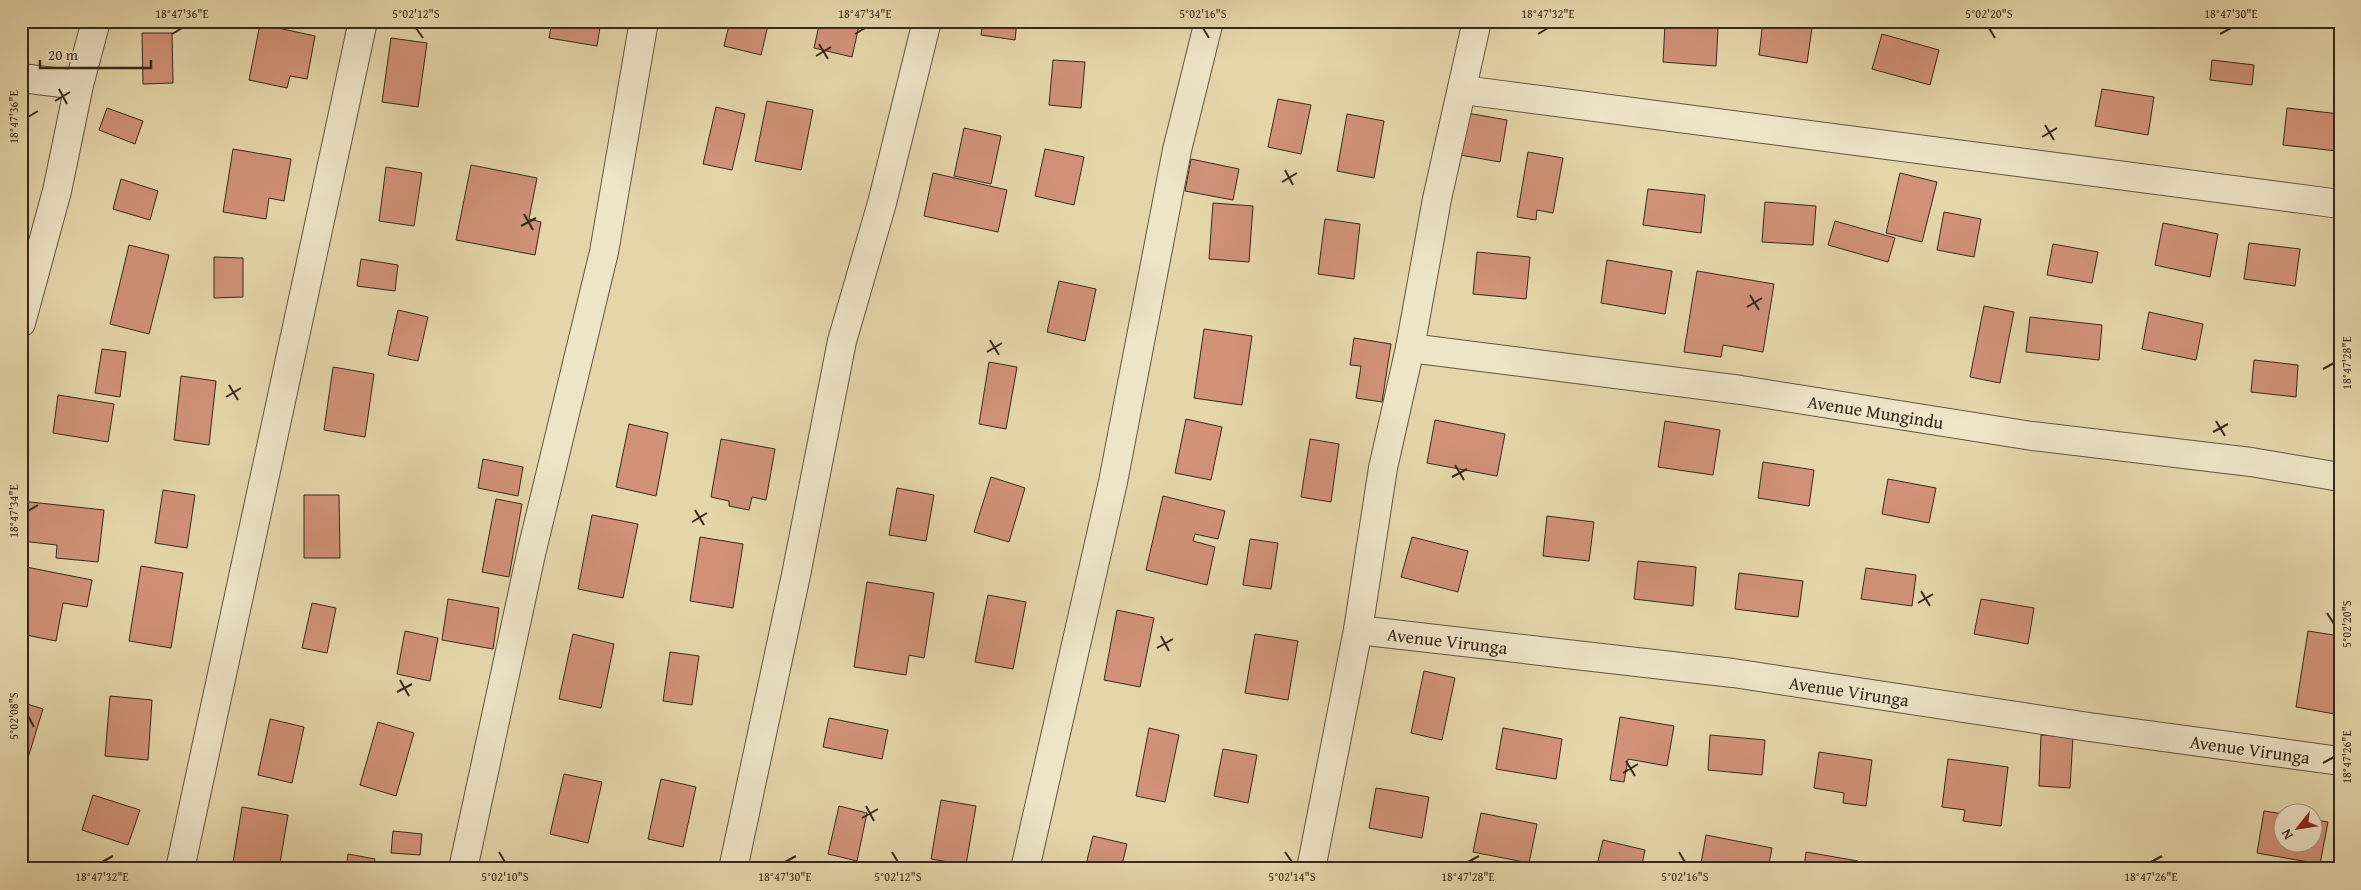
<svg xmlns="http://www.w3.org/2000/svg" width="2361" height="890" viewBox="0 0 2361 890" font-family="'Gentium Book Plus',serif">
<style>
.building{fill:#d19278;stroke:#37291b}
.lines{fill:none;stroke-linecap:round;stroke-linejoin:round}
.minor-casing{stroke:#62543f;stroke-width:30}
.minor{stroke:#eee4c8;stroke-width:28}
.ticks{fill:none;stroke:#37291b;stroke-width:2}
.labels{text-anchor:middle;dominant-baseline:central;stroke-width:5;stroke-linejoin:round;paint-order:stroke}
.street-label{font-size:18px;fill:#37291b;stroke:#eee4c8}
.neatline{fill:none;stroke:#37291b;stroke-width:2}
.ticks-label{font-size:12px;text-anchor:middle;fill:#37291b}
</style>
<rect width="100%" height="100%" fill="#e5d6aa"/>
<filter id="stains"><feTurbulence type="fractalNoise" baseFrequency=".004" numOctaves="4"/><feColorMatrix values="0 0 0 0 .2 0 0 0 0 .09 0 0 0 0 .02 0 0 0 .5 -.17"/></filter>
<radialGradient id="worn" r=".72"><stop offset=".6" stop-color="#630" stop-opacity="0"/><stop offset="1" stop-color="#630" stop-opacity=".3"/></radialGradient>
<!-- building -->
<path class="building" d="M 552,21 L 601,21 L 597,46 L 549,38 Z
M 730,21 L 769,21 L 761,55 L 724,46 Z
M 820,21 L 860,21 L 852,57 L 814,48 Z
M 983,21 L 1017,21 L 1015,40 L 981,35 Z
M 1763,21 L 1813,21 L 1807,63 L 1759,55 Z
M 260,24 L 315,36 L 307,79 L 290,76 L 287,88 L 249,80 Z
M 1665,24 L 1718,28 L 1716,66 L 1663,62 Z
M 142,33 L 172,33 L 173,83 L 143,84 Z
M 1882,34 L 1939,50 L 1930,85 L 1872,69 Z
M 391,38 L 427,43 L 418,107 L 382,102 Z
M 1053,60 L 1085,62 L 1081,108 L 1049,105 Z
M 2212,60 L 2254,65 L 2252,85 L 2210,80 Z
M 2102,89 L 2154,97 L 2148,135 L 2095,126 Z
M 1278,99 L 1311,105 L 1301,154 L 1268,147 Z
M 767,101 L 813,110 L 801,170 L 755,161 Z
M 716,107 L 745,114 L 732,170 L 703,164 Z
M 107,108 L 143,121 L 135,144 L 99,130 Z
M 2287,108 L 2340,114 L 2337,151 L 2283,145 Z
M 1467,113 L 1507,120 L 1500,162 L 1460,155 Z
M 1347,114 L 1384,121 L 1374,178 L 1337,171 Z
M 964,128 L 1001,136 L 991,184 L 954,176 Z
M 233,149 L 291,159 L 284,201 L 269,198 L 266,219 L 223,212 Z
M 1045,149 L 1084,157 L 1074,205 L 1035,196 Z
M 1528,152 L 1563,158 L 1553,213 L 1537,210 L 1536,220 L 1517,217 Z
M 1191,159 L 1239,169 L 1233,200 L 1185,191 Z
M 471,165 L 537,178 L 529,219 L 541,222 L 535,255 L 456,240 Z
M 386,167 L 422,173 L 414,226 L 379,221 Z
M 933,173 L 1007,190 L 998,232 L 924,216 Z
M 1900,173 L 1937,182 L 1922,242 L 1886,233 Z
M 121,179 L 158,191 L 150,220 L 113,209 Z
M 1648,189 L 1705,195 L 1701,233 L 1643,225 Z
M 1765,202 L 1816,206 L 1813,245 L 1762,242 Z
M 1213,203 L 1253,206 L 1249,262 L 1209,259 Z
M 1944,212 L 1981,219 L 1974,257 L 1937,250 Z
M 1325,219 L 1360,224 L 1354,279 L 1318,274 Z
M 1835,221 L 1895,238 L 1888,262 L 1828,245 Z
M 2163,223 L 2218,234 L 2210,277 L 2155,265 Z
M 2249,243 L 2300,249 L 2295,286 L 2244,279 Z
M 2053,244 L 2098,252 L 2092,283 L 2047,275 Z
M 129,245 L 169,255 L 149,334 L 110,324 Z
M 1477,252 L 1530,257 L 1526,299 L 1473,294 Z
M 214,257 L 243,258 L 243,297 L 214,298 Z
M 361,259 L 398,265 L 395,291 L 357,286 Z
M 1607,260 L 1672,271 L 1665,314 L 1601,303 Z
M 1697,271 L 1774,284 L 1763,352 L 1723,345 L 1721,357 L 1684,352 Z
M 1059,281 L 1096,289 L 1085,341 L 1047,332 Z
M 1984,306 L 2014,312 L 2000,383 L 1970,377 Z
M 398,310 L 428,317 L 418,361 L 388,355 Z
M 2149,312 L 2203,324 L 2196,360 L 2142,349 Z
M 2030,317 L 2102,325 L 2099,360 L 2026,352 Z
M 1204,329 L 1252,336 L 1242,405 L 1194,398 Z
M 1354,338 L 1391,344 L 1382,402 L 1356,398 L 1361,366 L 1350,365 Z
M 102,349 L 126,352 L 120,397 L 95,393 Z
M 2254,360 L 2298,365 L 2296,397 L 2251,392 Z
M 989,362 L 1017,367 L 1006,429 L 979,424 Z
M 333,367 L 374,374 L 365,437 L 324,430 Z
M 181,376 L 216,381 L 209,445 L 174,440 Z
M 58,395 L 114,404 L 108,442 L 53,433 Z
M 1186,419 L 1222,427 L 1211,480 L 1175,473 Z
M 1435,420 L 1505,434 L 1497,476 L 1427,463 Z
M 1665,421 L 1720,430 L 1713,475 L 1658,467 Z
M 629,424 L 668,433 L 656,496 L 616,487 Z
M 721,439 L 775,449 L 766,500 L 752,497 L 749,510 L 729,506 L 729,501 L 711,497 Z
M 1310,439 L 1339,444 L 1331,502 L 1301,497 Z
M 483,459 L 523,467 L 518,496 L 478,488 Z
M 1763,462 L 1814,470 L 1809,506 L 1758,498 Z
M 991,477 L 1025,488 L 1009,542 L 974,532 Z
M 1888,479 L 1936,488 L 1929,523 L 1882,514 Z
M 897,488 L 934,495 L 926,541 L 889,535 Z
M 163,490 L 195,495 L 187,548 L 155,543 Z
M 304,495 L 339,495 L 340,558 L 304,558 Z
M 1163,496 L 1225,511 L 1218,539 L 1195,534 L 1193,541 L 1215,547 L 1207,585 L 1146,570 Z
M 496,499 L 522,504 L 509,577 L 482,572 Z
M 21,501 L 104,510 L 98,562 L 56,558 L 57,545 L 21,541 Z
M 592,515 L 638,524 L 623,598 L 578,589 Z
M 1547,516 L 1594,522 L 1589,561 L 1543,556 Z
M 700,537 L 743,544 L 733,608 L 690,601 Z
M 1412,537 L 1468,551 L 1458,592 L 1401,577 Z
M 1250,539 L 1278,543 L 1271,589 L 1243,585 Z
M 1638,561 L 1696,567 L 1693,606 L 1634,599 Z
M 21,566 L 92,580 L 87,607 L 63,603 L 56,641 L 21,634 Z
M 141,566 L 183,573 L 171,648 L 129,641 Z
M 1866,568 L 1916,575 L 1912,606 L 1861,599 Z
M 1739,573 L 1803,581 L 1798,617 L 1735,609 Z
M 867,582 L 934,593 L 924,658 L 909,655 L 906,675 L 854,667 Z
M 988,595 L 1026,602 L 1013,669 L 975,662 Z
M 448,599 L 499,608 L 493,649 L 442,640 Z
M 1981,599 L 2034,608 L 2028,644 L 1974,634 Z
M 312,603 L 336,608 L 327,653 L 302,648 Z
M 1117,610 L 1154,618 L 1140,687 L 1104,680 Z
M 405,631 L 438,638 L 430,681 L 397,674 Z
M 2308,631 L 2340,636 L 2340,715 L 2296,707 Z
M 573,634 L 614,644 L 601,708 L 559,699 Z
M 1255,634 L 1298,641 L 1288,700 L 1245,693 Z
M 670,652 L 699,656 L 692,705 L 663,701 Z
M 1424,671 L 1455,678 L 1442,740 L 1411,733 Z
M 110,696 L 152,700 L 148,760 L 105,756 Z
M 21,702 L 43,709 L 28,758 L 21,756 Z
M 1620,717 L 1674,726 L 1667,766 L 1628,759 L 1624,782 L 1610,780 Z
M 829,718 L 888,730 L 882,759 L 823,747 Z
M 270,719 L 304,727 L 292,783 L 258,775 Z
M 378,722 L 414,733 L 396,796 L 360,785 Z
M 1149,728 L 1179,735 L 1165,802 L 1136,796 Z
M 1503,728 L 1562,739 L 1556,779 L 1496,769 Z
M 1710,735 L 1765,740 L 1762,775 L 1708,770 Z
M 2041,735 L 2073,737 L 2070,788 L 2039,786 Z
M 1223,749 L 1257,755 L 1248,803 L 1214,796 Z
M 1819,752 L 1872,760 L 1866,806 L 1843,803 L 1844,793 L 1814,788 Z
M 1948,759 L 2008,767 L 2001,826 L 1963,821 L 1965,810 L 1942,807 Z
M 564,774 L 602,782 L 588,843 L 550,834 Z
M 661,779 L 696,787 L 683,847 L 648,839 Z
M 1376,788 L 1429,797 L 1422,838 L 1369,828 Z
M 93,795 L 140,810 L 128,845 L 82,830 Z
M 941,800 L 976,806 L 966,865 L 931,859 Z
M 839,806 L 867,813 L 857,861 L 828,854 Z
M 242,807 L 288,815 L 279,869 L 232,869 Z
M 2264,811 L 2284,814 L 2284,842 L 2314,842 L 2314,820 L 2328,822 L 2320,864 L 2257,853 Z
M 1481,813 L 1537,824 L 1529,863 L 1473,852 Z
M 393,831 L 422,834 L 420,855 L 391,853 Z
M 1706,835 L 1772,848 L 1768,869 L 1700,869 Z
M 1093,836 L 1127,844 L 1121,869 L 1085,869 Z
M 1603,840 L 1645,850 L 1641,869 L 1596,869 Z
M 1806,852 L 1858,861 L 1857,869 L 1804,869 Z
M 348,854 L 375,859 L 373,869 L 346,869 Z
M 542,864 L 560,869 L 541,869 Z"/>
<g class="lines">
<!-- minor casing -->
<g class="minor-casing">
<g id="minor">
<path d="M 21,78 L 79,85"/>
<path d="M 1463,90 L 2340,204"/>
<path d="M 21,323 L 57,191 L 79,85 L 96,21"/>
<path id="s1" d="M 1410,348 L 1741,390 L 2032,436 L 2251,462 L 2340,477"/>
<path id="s2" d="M 1358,630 L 1733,673 L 2089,727 L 2340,761"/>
<path d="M 180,869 L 363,21"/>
<path d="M 463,869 L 531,554 L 604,252 L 644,21"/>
<path d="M 733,869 L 796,575 L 842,341 L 882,203 L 927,21"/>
<path d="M 1025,869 L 1113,482 L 1177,150 L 1209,21"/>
<path d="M 1311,869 L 1358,630 L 1383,468 L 1410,348 L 1437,199 L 1477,21"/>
</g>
</g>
<!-- minor -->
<use href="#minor" class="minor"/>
</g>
<!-- ticks -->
<path class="ticks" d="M 416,28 L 423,38M 1203,28 L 1209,38M 1989,28 L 1995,38M 172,34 L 182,28M 855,34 L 865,28M 1538,34 L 1548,28M 2220,34 L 2231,28M 819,44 L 828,59M 816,56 L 831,47M 59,89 L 67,104M 55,101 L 70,92M 28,117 L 38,111M 2045,125 L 2054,140M 2042,137 L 2057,128M 1285,170 L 1293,185M 1282,182 L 1297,173M 524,214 L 533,230M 521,226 L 536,218M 1750,295 L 1759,310M 1747,307 L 1762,298M 990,340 L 999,355M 987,352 L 1002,343M 2323,369 L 2334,363M 229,385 L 238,400M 226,397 L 241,388M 2216,421 L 2225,436M 2213,432 L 2228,424M 1455,465 L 1464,480M 1452,477 L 1467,469M 695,510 L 704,525M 28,511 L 38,505M 692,522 L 707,513M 1921,591 L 1930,606M 1918,603 L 1933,594M 2327,613 L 2334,624M 1161,636 L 1169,651M 1157,648 L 1173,639M 400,680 L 409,696M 397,692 L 412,684M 28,716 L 34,727M 1626,761 L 1635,776M 2323,763 L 2334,757M 1623,773 L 1638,764M 866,806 L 874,821M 862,818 L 878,809M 499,852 L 505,862M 892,852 L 898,862M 1285,852 L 1292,862M 1679,852 L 1685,862M 102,862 L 113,856M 785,862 L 796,856M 1468,862 L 1479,856M 2151,862 L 2162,856"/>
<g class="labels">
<!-- street labels -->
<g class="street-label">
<text stroke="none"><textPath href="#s1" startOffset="470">Avenue Mungindu</textPath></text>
<text stroke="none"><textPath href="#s2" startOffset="90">Avenue Virunga</textPath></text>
<text stroke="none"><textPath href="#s2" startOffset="495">Avenue Virunga</textPath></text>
<text stroke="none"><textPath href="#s2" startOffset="900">Avenue Virunga</textPath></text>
</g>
</g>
<!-- margin -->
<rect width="2361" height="890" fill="none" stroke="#e5d6aa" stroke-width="55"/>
<!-- north arrow -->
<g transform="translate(2298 828) rotate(240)"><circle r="24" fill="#eee4c8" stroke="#a59983"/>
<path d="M0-4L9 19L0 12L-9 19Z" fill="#8f2418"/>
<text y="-8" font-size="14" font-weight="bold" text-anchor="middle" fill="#37291b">N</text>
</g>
<!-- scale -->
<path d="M40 60v8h111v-8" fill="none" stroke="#37291b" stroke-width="2.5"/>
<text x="48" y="60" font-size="15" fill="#37291b" stroke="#eee4c8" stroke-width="4" paint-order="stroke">20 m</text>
<rect x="28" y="28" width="2306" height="834" class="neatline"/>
<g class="ticks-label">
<text x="182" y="18">18°47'36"E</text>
<text x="416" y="18">5°02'12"S</text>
<text x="865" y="18">18°47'34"E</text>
<text x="1203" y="18">5°02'16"S</text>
<text x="1548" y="18">18°47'32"E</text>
<text x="1989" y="18">5°02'20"S</text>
<text x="2231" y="18">18°47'30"E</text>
<text transform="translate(14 117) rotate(-90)" y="4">18°47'36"E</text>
<text transform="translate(2347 363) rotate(-90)" y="4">18°47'28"E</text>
<text transform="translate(14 511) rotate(-90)" y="4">18°47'34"E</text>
<text transform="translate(2347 624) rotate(-90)" y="4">5°02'20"S</text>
<text transform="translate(14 716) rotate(-90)" y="4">5°02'08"S</text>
<text transform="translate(2347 757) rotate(-90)" y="4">18°47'26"E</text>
<text x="102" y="881">18°47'32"E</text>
<text x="505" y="881">5°02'10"S</text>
<text x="785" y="881">18°47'30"E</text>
<text x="898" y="881">5°02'12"S</text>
<text x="1292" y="881">5°02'14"S</text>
<text x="1468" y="881">18°47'28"E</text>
<text x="1685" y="881">5°02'16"S</text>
<text x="2151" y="881">18°47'26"E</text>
</g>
<rect width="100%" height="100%" filter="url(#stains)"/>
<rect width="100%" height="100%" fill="url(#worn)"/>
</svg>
